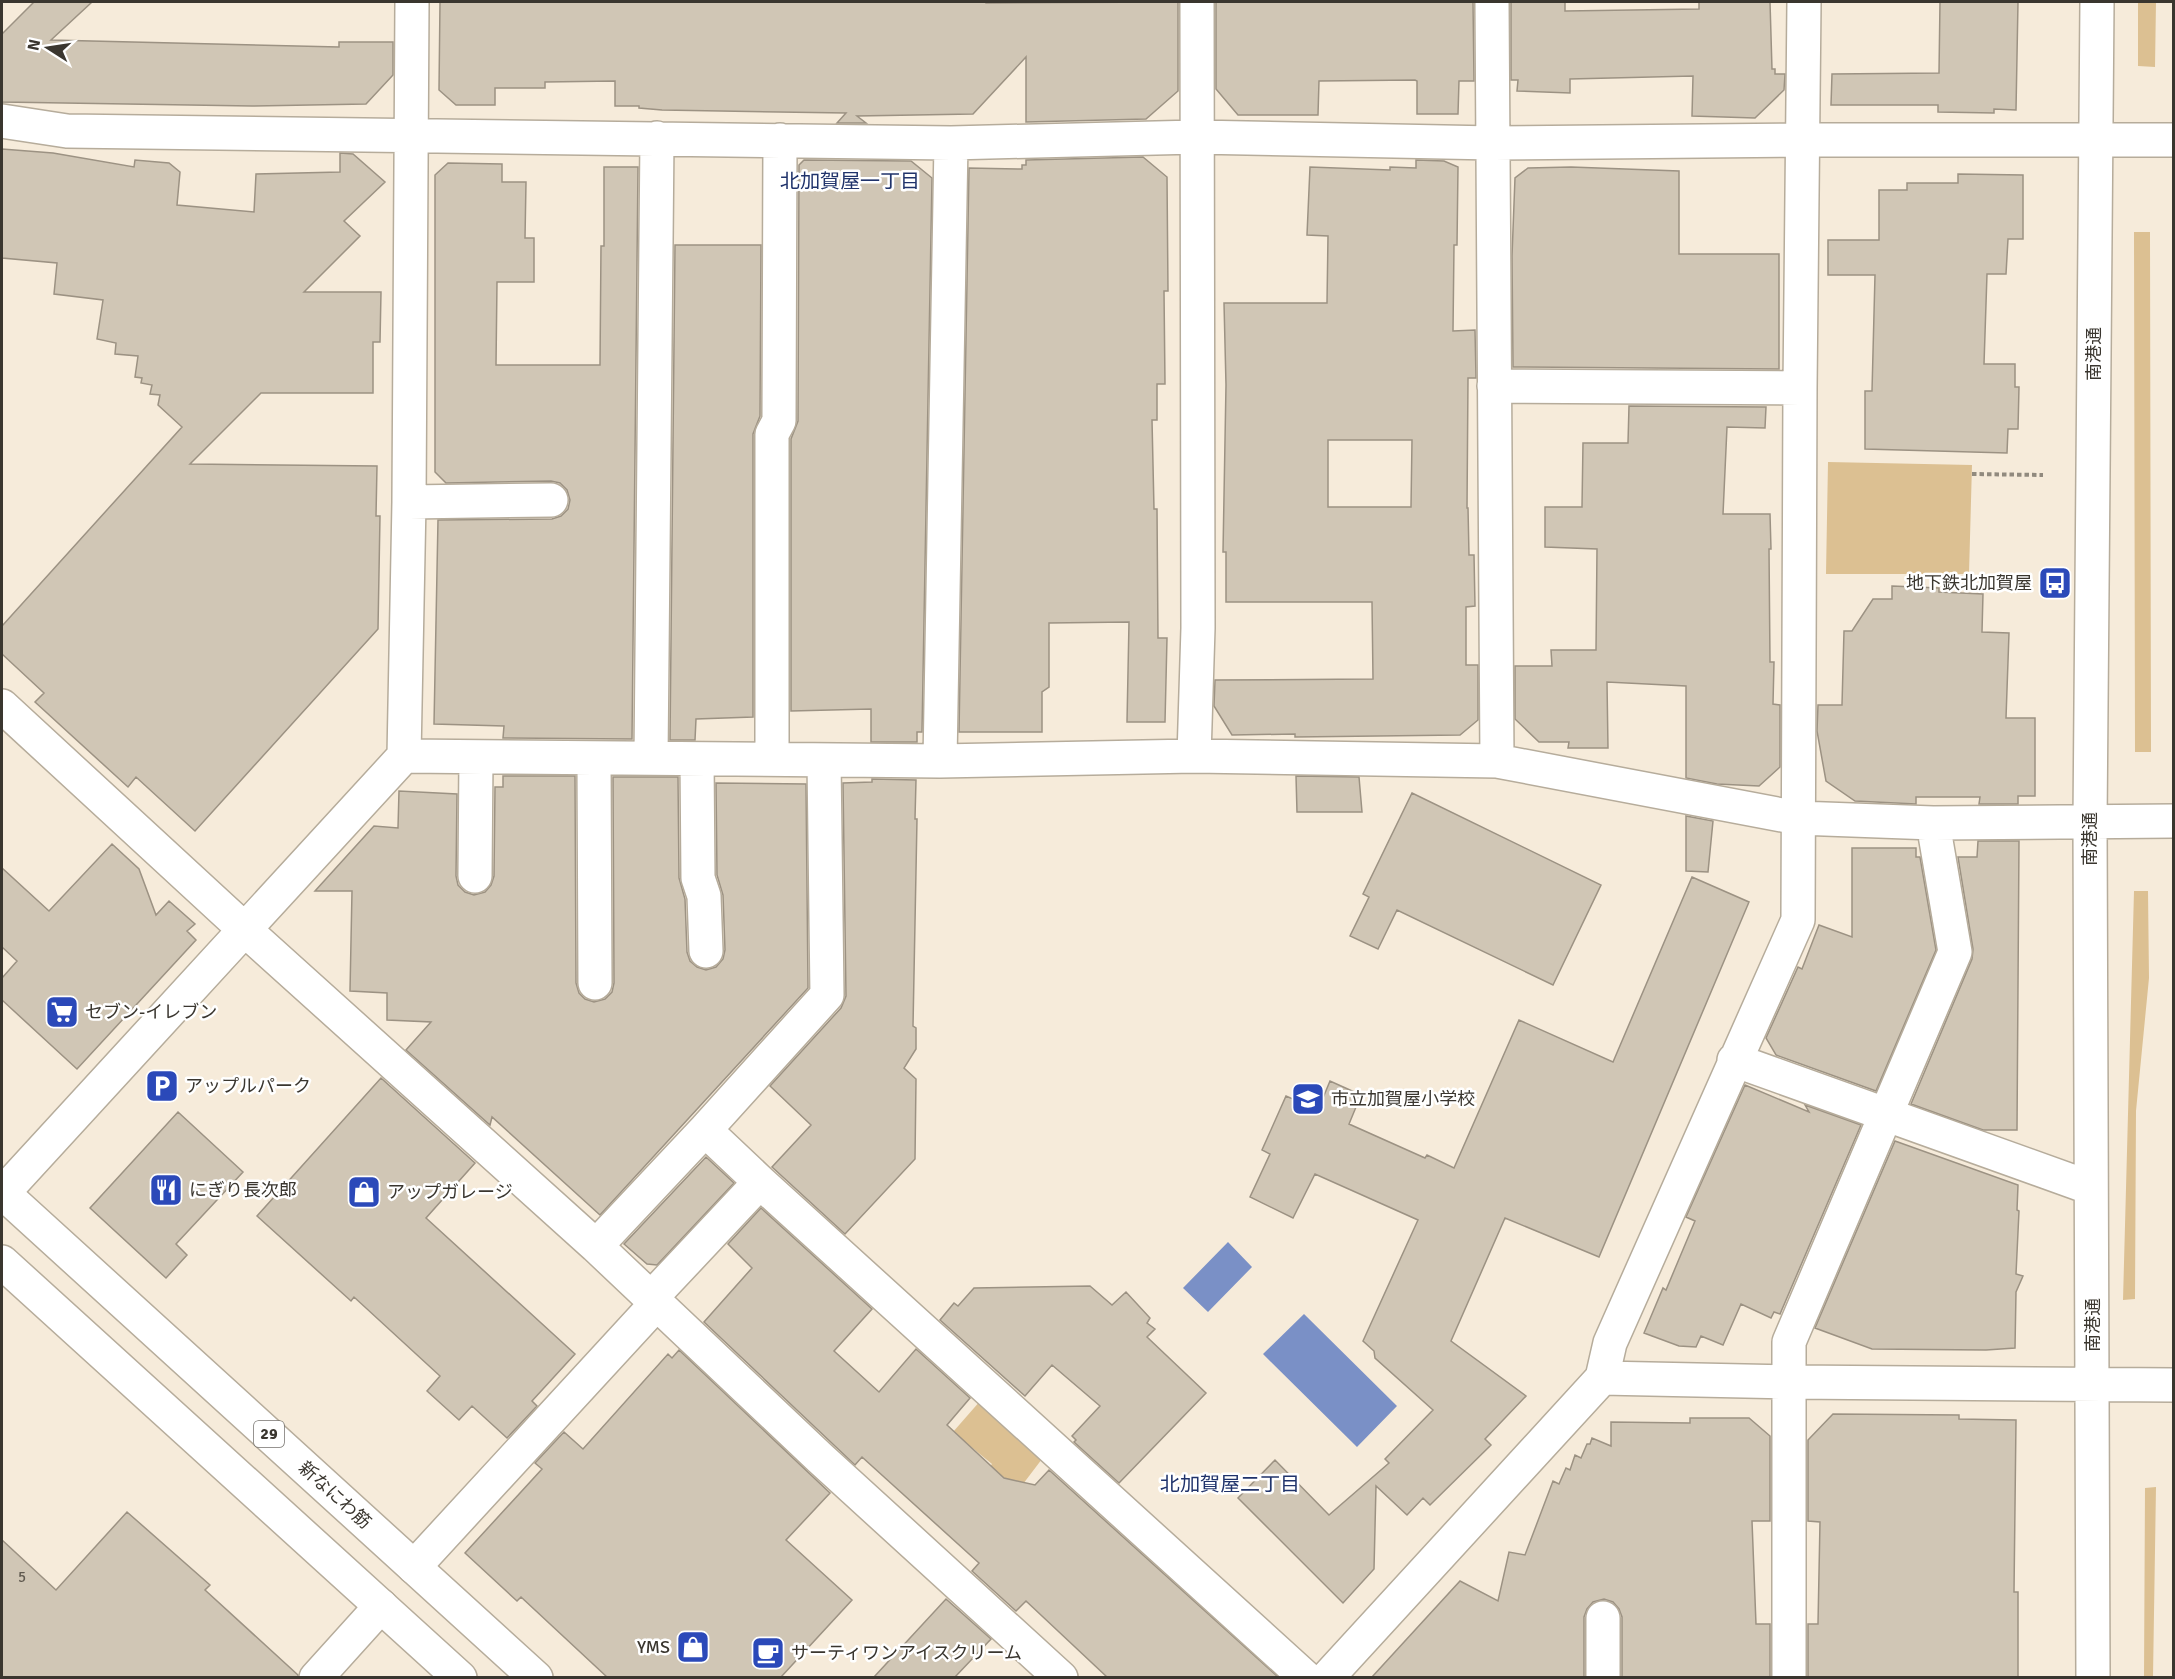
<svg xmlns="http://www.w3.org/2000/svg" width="2175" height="1679" viewBox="0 0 2175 1679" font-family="Signika,'Noto Sans JP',sans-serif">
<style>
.green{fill:#dcc092}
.water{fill:#7a90c6}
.building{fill:#d0c6b5;stroke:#9c9283;stroke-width:1.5;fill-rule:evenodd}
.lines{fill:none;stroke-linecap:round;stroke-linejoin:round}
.minor-casing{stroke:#b6ac9b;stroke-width:36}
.major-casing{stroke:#b6ac9b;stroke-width:36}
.path{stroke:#918a7e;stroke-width:4;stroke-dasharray:4.5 3;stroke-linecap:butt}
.minor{stroke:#fff;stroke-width:33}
.major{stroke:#fff;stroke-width:33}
.labels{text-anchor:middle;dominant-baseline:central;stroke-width:5;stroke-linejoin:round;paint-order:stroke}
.number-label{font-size:15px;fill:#605a50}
.shield{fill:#fff;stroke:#75726d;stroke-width:1.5}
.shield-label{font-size:16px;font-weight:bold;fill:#3a362f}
.street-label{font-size:18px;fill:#3a362f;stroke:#fff}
.poi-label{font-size:18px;fill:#3a362f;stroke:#fff;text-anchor:start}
.neighbourhood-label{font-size:20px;fill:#20336b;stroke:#fff}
</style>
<rect width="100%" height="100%" fill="#f6ebda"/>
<!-- green -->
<path class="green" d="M 2138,2 L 2156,2 L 2155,67 L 2138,66 Z
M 2134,232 L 2150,232 L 2151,752 L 2135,752 Z
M 1828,462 L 1972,465 L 1969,574 L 1826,574 Z
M 2134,891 L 2148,891 L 2149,978 L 2136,1111 L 2135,1299 L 2123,1300 Z
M 981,1400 L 1042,1459 L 1007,1505 L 977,1482 L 992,1464 L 953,1432 Z
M 2156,1487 L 2153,1677 L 2144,1677 L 2145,1488 Z"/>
<!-- water -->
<path class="water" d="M 1228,1242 L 1252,1267 L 1208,1312 L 1183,1288 Z
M 1304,1314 L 1397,1406 L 1357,1447 L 1263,1354 Z"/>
<!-- building -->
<path class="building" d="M 34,2 L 92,2 L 51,40 L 339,47 L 339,42 L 393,42 L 393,75 L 366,104 L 252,106 L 2,102 L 2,34 Z
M 440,2 L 986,2 L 986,3 L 1178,2 L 1178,91 L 1146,119 L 1026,122 L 1026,57 L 973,114 L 857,116 L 866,123 L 837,123 L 846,113 L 662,110 L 639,108 L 639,106 L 615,106 L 615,81 L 545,82 L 545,88 L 495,88 L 495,105 L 456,105 L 439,90 Z
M 1216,2 L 1473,2 L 1474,81 L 1459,81 L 1458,114 L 1417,114 L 1417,81 L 1415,80 L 1319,81 L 1318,115 L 1238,115 L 1216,89 Z
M 1511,2 L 1565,2 L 1565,11 L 1699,9 L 1699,2 L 1770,2 L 1772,69 L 1775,69 L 1775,74 L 1785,74 L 1784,90 L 1755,118 L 1692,116 L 1693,76 L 1570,79 L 1570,93 L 1517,91 L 1518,80 L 1511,80 Z
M 1940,2 L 2018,2 L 2016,110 L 1994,109 L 1994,113 L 1938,112 L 1938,105 L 1831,105 L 1832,74 L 1939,73 Z
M 2,149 L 53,153 L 134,167 L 135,160 L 169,163 L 180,172 L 177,205 L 254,212 L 256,174 L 340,172 L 340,153 L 353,154 L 385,182 L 344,221 L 360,236 L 304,292 L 381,292 L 380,342 L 373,342 L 373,393 L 261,393 L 190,464 L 377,466 L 376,516 L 380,516 L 378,629 L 195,831 L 136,777 L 128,787 L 35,702 L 44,693 L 2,654 L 2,626 L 182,427 L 158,405 L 160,395 L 150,394 L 152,385 L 141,383 L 142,378 L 135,377 L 138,356 L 115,354 L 116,343 L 97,339 L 103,300 L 54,294 L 57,263 L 2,258 Z
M 1143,157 L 1167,177 L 1168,291 L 1164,291 L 1165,384 L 1157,384 L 1157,420 L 1152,420 L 1154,509 L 1157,509 L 1158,638 L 1167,638 L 1165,722 L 1127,722 L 1129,622 L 1049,623 L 1049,687 L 1042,692 L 1042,732 L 959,732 L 969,168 L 1022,169 L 1022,165 L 1026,165 L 1026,160 Z
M 804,160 L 911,161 L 932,178 L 922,732 L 917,732 L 917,742 L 871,742 L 871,709 L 791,711 L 791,439 L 798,421 L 799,165 Z
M 1416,160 L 1444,161 L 1458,167 L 1457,245 L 1454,245 L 1453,331 L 1475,330 L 1476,378 L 1468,378 L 1467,508 L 1468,508 L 1469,555 L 1474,555 L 1475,606 L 1466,607 L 1466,665 L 1478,665 L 1478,720 L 1460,735 L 1295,737 L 1295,734 L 1232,735 L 1214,706 L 1215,680 L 1373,679 L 1372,602 L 1226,602 L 1226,552 L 1223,552 L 1226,385 L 1224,303 L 1327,303 L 1328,236 L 1307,235 L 1310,167 L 1390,170 L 1390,167 L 1416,168 ZM 1328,440 L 1412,440 L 1411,507 L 1328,507 Z
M 448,163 L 502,164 L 502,182 L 526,182 L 525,238 L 534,238 L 534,282 L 497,282 L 496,365 L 600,365 L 601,246 L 604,246 L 604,167 L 638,167 L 632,739 L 503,738 L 504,726 L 434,724 L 438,520 L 552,519 L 561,516 L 568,509 L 570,500 L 567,490 L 560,483 L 551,481 L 446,483 L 435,472 L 435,175 Z
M 1571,167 L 1679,171 L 1679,254 L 1779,254 L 1779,369 L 1513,367 L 1512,256 L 1515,178 L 1528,168 Z
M 1958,174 L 2023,175 L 2023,239 L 2008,239 L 2006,274 L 1987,274 L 1984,364 L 2015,364 L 2015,387 L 2019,387 L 2018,429 L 2008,429 L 2007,453 L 1865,449 L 1865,391 L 1872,391 L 1875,275 L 1828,275 L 1828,240 L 1879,240 L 1879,190 L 1907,190 L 1907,183 L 1958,183 Z
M 675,245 L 761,245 L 760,416 L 753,434 L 753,717 L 696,719 L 695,740 L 670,740 Z
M 1629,406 L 1766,407 L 1765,428 L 1727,427 L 1723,514 L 1770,514 L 1771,549 L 1769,549 L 1770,662 L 1774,662 L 1773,704 L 1780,705 L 1780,767 L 1759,786 L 1717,784 L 1686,778 L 1686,686 L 1607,682 L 1608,748 L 1568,748 L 1569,742 L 1539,742 L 1515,719 L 1515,666 L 1552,666 L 1551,650 L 1596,650 L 1597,549 L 1545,547 L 1545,507 L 1582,507 L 1583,443 L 1628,443 Z
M 1892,586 L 1939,588 L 1939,592 L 1983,594 L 1982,632 L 2009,633 L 2006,718 L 2035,718 L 2035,796 L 2018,796 L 2018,804 L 1979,804 L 1980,797 L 1916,797 L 1916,804 L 1855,801 L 1826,781 L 1817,731 L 1818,705 L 1842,705 L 1844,631 L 1852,631 L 1873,599 L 1892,599 Z
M 503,776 L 575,776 L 576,983 L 579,993 L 585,999 L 594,1002 L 605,999 L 612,992 L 614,983 L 613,777 L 678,777 L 679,878 L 685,899 L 687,952 L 690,961 L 697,967 L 706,970 L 716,967 L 723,959 L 725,950 L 723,895 L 717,875 L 716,783 L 806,784 L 808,988 L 600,1215 L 492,1117 L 490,1125 L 406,1050 L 431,1022 L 387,1020 L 387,993 L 350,991 L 352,891 L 315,891 L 374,826 L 398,828 L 399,791 L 457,794 L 456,876 L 458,885 L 465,892 L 474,895 L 485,892 L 491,885 L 494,876 L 495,787 L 503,787 Z
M 1296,776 L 1359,777 L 1362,812 L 1297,812 Z
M 872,779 L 916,780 L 915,819 L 917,819 L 913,1026 L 916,1028 L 916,1049 L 904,1068 L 916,1079 L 915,1159 L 845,1234 L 772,1167 L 811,1125 L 770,1086 L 841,1008 L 846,996 L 843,783 L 872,782 Z
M 1412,793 L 1601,885 L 1553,985 L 1397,910 L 1378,949 L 1350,936 L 1369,897 L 1363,894 Z
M 1686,816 L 1713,821 L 1708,872 L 1686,871 Z
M 1978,841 L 2019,841 L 2017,1130 L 1983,1130 L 1911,1104 L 1972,959 L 1973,949 L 1958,857 L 1977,857 Z
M 112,844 L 139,869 L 156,915 L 169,901 L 195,924 L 187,931 L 196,940 L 77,1069 L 2,1000 L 2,978 L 17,961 L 2,947 L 2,868 L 49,911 Z
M 1852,848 L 1916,848 L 1916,857 L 1920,857 L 1936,950 L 1876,1091 L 1776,1055 L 1766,1038 L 1798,967 L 1802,969 L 1819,925 L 1852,937 Z
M 1692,877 L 1749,902 L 1599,1257 L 1505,1218 L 1451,1341 L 1526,1396 L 1485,1439 L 1491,1445 L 1430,1505 L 1423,1498 L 1407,1515 L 1376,1486 L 1374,1569 L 1343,1603 L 1238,1498 L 1275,1460 L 1329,1515 L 1389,1463 L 1385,1459 L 1433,1410 L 1375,1358 L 1374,1351 L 1363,1341 L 1418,1220 L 1315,1174 L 1293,1218 L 1250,1197 L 1270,1154 L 1262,1150 L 1286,1096 L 1318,1110 L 1330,1081 L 1361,1095 L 1349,1124 L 1425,1158 L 1427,1155 L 1454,1168 L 1519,1020 L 1613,1062 Z
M 381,1078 L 475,1163 L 426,1218 L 575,1354 L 532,1401 L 537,1406 L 507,1438 L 472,1406 L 459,1420 L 427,1391 L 440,1376 L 354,1297 L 351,1301 L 257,1216 Z
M 1745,1085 L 1809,1112 L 1805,1105 L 1861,1125 L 1780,1314 L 1774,1312 L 1771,1318 L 1741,1304 L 1723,1345 L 1701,1336 L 1696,1347 L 1679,1346 L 1644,1333 L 1663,1288 L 1666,1290 L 1695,1221 L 1686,1217 Z
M 178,1112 L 243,1172 L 176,1244 L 187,1255 L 166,1278 L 90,1208 Z
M 1895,1141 L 2018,1185 L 2017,1210 L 2019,1211 L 2016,1274 L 2023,1276 L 2016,1292 L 2015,1348 L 1986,1350 L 1872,1349 L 1815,1328 Z
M 706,1157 L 734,1183 L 657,1265 L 647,1264 L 624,1244 Z
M 761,1208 L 872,1309 L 834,1351 L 879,1392 L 916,1349 L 970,1398 L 947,1425 L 1004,1478 L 1035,1485 L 1049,1470 L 1278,1677 L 1107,1677 L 1026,1601 L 1016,1611 L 972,1571 L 979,1563 L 862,1457 L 855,1465 L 704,1322 L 752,1268 L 728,1244 Z
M 1090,1286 L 1112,1305 L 1126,1292 L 1150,1318 L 1147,1323 L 1155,1329 L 1147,1337 L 1206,1393 L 1119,1483 L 1074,1442 L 1076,1440 L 1072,1436 L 1100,1406 L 1052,1365 L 1025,1396 L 940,1320 L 954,1303 L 958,1306 L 974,1288 Z
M 679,1350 L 830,1493 L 786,1540 L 852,1600 L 781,1677 L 607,1677 L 521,1597 L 517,1601 L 465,1553 L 542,1469 L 535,1463 L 564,1432 L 583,1449 L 668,1354 L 672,1358 Z
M 1833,1414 L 1959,1415 L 1959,1419 L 2016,1420 L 2014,1592 L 2018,1592 L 2018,1677 L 1808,1677 L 1808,1624 L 1818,1624 L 1820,1522 L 1808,1521 L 1808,1440 Z
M 1690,1418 L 1749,1418 L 1770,1436 L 1770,1521 L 1752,1521 L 1756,1624 L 1770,1624 L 1770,1677 L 1622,1677 L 1622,1617 L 1619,1609 L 1613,1602 L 1604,1599 L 1593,1602 L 1587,1609 L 1584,1617 L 1584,1677 L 1372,1677 L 1460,1581 L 1498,1601 L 1509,1552 L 1525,1555 L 1553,1481 L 1559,1484 L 1566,1468 L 1570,1470 L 1575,1455 L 1581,1458 L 1587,1444 L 1590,1444 L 1592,1438 L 1611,1446 L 1611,1422 L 1690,1423 Z
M 127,1512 L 210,1585 L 205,1590 L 298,1675 L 298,1677 L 2,1677 L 2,1540 L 56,1590 Z
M 946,1599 L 991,1639 L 955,1677 L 874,1677 Z"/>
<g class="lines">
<!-- minor casing -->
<g class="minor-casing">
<path id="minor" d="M 1492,2 L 1497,761
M 2,121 L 67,131 L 951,143 L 1196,137 L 1493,143 L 1802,140 L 2174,140
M 1494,386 L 1800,388
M 409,502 L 551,500
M 2,706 L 244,929 L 596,1246 L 820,1458 L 1061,1678
M 404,756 L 940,761 L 1194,756 L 1497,761 L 1798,818 L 1933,823 L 2174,821
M 1194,756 L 1198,628 L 1197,2
M 594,758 L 595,983
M 651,758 L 657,138
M 697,759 L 698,878 L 704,896 L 706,951
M 772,759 L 772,434 L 779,421 L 780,140
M 940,761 L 951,143
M 475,876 L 476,757
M 1734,1060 L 2091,1188
M 705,1130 L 760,1182 L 1306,1678
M 2,1194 L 404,756 L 409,502 L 412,2
M 596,1246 L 705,1130 L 827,995 L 824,760
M 651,1298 L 760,1182
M 1602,1378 L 1610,1343 L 1798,920 L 1800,388 L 1804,2
M 414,1567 L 657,1303
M 316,1678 L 381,1606
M 1327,1678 L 1602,1378 L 1791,1382 L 2174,1385
M 1603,1678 L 1603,1618
M 1789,1678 L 1789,1342 L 1955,952 L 1933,823
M 2093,1678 L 2090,822 L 2097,2"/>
</g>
<!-- major casing -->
<g class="major-casing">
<path id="major" d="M 2,1192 L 536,1678
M 2,1262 L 460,1678"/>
</g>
<!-- path -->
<path class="path" d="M 1972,474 L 2043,475"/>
<!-- minor -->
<use href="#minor" class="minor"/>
<!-- major -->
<use href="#major" class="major"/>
</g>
<!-- icons -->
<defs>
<g id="bus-square" transform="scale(1.725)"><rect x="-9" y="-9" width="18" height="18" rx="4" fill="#2b49b9" stroke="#fff"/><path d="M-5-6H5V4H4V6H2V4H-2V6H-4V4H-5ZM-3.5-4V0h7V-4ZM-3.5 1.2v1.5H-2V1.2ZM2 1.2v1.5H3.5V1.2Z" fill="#fff"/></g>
<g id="supermarket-square" transform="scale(1.725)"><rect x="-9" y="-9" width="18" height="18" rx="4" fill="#2b49b9" stroke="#fff"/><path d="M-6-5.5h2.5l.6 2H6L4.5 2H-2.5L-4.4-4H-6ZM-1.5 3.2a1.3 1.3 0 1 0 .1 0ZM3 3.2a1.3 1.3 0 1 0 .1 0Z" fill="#fff"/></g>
<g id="parking-square" transform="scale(1.725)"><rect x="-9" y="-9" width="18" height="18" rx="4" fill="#2b49b9" stroke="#fff"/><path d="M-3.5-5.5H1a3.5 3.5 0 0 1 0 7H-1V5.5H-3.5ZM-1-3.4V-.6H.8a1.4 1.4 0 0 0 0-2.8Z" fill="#fff"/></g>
<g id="school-square" transform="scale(1.725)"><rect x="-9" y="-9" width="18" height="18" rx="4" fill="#2b49b9" stroke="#fff"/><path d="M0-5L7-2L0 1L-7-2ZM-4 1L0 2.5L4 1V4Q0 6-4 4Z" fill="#fff"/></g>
<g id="restaurant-square" transform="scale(1.725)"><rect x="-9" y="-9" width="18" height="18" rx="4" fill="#2b49b9" stroke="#fff"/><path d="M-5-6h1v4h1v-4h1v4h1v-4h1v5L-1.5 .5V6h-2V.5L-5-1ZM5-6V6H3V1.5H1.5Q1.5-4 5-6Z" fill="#fff"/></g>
<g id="shop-square" transform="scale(1.725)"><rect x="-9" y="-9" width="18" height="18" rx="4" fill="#2b49b9" stroke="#fff"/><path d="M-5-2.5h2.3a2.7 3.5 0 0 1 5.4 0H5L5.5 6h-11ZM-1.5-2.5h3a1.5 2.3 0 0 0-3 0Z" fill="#fff"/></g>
<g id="cafe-square" transform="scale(1.725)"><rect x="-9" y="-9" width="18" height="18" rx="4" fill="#2b49b9" stroke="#fff"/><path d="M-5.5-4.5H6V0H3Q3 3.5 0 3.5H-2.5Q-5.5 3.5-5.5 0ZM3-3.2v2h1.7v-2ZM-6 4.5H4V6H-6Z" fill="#fff"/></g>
</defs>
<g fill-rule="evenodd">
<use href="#bus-square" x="2055" y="583"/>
<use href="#supermarket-square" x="62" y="1012"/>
<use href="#parking-square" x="162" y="1086"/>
<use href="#school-square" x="1308" y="1099"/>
<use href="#restaurant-square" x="166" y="1190"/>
<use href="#shop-square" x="364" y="1192"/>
<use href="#shop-square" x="693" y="1647"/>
<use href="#cafe-square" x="768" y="1653"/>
</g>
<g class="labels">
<!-- number labels -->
<g class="number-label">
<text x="22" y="1577">5</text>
</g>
<!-- shield labels -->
<rect class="shield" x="254" y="1421" width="30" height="26" rx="4.5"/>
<g class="shield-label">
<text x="269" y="1434">29</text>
</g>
<!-- street labels -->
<g class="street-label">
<text transform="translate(2094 354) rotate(-90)">南港通</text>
<text transform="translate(2090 839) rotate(-90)">南港通</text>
<text transform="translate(2093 1325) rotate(-90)">南港通</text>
<text transform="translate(335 1495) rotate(42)">新なにわ筋</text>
</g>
<!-- poi labels -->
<g class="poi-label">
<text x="2032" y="583" text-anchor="end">地下鉄北加賀屋</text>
<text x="85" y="1012">セブン-イレブン</text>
<text x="185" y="1086">アップルパーク</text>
<text x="1331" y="1099">市立加賀屋小学校</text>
<text x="189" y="1190">にぎり長次郎</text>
<text x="387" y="1192">アップガレージ</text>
<text x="670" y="1647" text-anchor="end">YMS</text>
<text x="791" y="1653">サーティワンアイスクリーム</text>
</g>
<!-- neighbourhood labels -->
<g class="neighbourhood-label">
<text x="850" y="181">北加賀屋一丁目</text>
<text x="1230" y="1484">北加賀屋二丁目</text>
</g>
</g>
<!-- border -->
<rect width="2175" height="1679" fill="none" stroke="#3a362f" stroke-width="6"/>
<!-- north arrow -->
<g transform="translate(48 48) rotate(282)" stroke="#ffffff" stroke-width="4.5" paint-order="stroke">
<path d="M0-4.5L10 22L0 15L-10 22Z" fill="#3a362f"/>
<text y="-9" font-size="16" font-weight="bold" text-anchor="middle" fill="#3a362f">N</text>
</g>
</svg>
